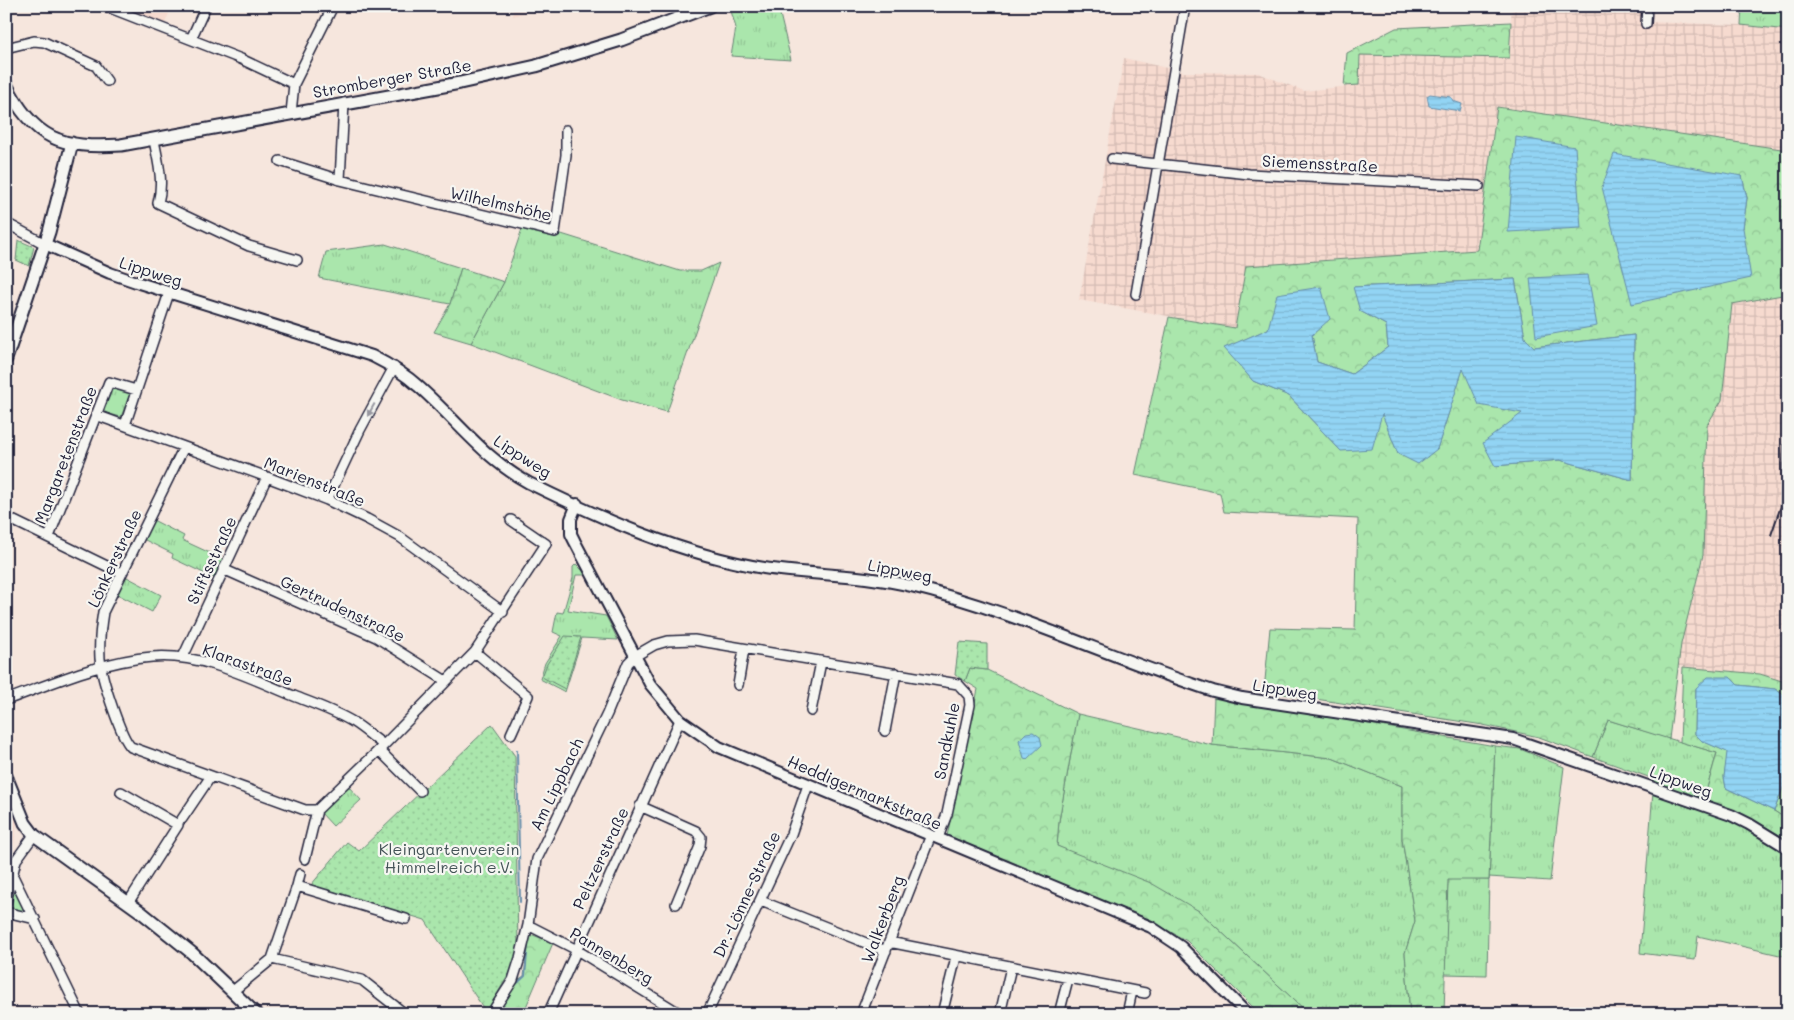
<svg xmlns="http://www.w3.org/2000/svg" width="1794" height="1020" viewBox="0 0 1794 1020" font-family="Mali,sans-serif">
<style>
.built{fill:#f6dacf}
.industrial{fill:url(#industrial-grid)}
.grass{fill:url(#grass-tufts);stroke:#668474}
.forest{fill:url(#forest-crowns);stroke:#668474;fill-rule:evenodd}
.park{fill:url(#park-dots);stroke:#668474}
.water{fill:url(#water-rules);stroke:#658daa}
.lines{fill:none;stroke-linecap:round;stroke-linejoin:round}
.stream{stroke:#658daa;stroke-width:2}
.minor-casing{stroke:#22223b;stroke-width:12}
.tertiary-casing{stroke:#22223b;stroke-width:14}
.secondary-casing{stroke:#22223b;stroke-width:15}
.minor{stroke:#f6f6f2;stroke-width:9}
.tertiary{stroke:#f6f6f2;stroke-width:10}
.secondary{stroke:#f6f6f2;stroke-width:11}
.rail{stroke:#22223b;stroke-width:2}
.oneway{fill:#9797a0}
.labels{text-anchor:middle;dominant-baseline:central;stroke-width:4.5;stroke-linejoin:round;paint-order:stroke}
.street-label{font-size:16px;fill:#22223b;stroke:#f6f6f2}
.park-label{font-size:16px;fill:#445357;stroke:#f6f6f2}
</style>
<defs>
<pattern id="industrial-grid" width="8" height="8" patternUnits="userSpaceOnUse" patternTransform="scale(1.25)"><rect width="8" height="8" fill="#f6dacf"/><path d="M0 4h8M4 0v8" fill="none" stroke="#d3bbb3"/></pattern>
<pattern id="grass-tufts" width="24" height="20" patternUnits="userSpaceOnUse" patternTransform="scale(1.25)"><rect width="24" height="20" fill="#aae6ac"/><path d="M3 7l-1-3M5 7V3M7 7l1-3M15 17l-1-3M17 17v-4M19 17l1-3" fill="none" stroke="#92c595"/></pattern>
<pattern id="forest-crowns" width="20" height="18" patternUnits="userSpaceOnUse" patternTransform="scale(1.25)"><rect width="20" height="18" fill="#aae6ac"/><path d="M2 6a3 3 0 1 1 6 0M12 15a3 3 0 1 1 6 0" fill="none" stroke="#92c595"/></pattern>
<pattern id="park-dots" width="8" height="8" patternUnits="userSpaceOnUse" patternTransform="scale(1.25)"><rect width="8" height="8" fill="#aae6ac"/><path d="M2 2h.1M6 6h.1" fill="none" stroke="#92c595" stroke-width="1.8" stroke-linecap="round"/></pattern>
<pattern id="water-rules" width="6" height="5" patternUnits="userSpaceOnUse" patternTransform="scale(1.25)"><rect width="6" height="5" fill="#92d4f4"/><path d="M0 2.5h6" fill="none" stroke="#7eb6d2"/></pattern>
</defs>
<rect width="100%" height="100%" fill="#f6e6dd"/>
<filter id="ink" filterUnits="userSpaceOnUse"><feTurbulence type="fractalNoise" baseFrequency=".02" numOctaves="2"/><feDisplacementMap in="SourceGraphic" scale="10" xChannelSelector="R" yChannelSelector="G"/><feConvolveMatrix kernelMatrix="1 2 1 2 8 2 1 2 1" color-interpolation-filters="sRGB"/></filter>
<g filter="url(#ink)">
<!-- built -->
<path class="built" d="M 112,6 L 172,6 L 164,26 Z
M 513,6 L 546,6 L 513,16 Z
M 6,812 L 15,813 L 17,822 L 14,845 L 9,853 L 6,852 Z"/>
<!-- industrial -->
<path class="industrial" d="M 1512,6 L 1646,6 L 1646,22 L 1741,25 L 1788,30 L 1788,150 L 1497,107 L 1477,250 L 1247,266 L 1235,328 L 1079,300 L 1124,58 L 1184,72 L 1258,73 L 1304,91 L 1358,85 L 1360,55 L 1508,58 Z
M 1788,294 L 1788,683 L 1760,674 L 1675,666 L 1703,555 L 1707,425 L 1722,399 L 1732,304 Z"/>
<!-- grass -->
<path class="grass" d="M 745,6 L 778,6 L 791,60 L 731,56 L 736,28 L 731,11 Z
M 1742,6 L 1783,6 L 1788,21 L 1788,30 L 1741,25 Z
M 522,229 L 555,232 L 680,271 L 701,271 L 719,263 L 667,412 L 622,400 L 471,343 L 504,282 Z
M 385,244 L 461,268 L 450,304 L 319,278 L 326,252 Z
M 115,386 L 125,389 L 130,394 L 121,417 L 106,413 L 103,409 L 111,387 Z
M 153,520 L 184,536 L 182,540 L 223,559 L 214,578 L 172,558 L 173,554 L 143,539 Z
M 576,564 L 587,575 L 576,575 L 568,610 L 606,616 L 618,640 L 582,638 L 565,692 L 540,679 L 545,663 L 562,636 L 553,632 L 557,612 L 563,613 L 573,578 L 573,567 Z
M 125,576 L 161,595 L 152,612 L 115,593 Z
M 1078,714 L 1212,745 L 1332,758 L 1402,786 L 1402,839 L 1415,921 L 1405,953 L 1410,1014 L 1309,1014 L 1199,911 L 1057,846 L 1059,821 Z
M 1608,720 L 1717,753 L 1704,799 L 1709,810 L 1751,829 L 1788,852 L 1788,957 L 1698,936 L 1695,960 L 1640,953 L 1654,779 L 1593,757 Z
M 1495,746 L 1520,749 L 1564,767 L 1550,881 L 1489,877 L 1487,975 L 1444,974 L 1448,879 L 1489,880 Z
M 1788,775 L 1788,820 L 1774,811 Z
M 348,786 L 361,800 L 333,826 L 320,812 Z
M 13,887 L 27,910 L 26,913 L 9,908 Z"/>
<!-- forest -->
<path class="forest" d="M 1511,22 L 1509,58 L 1360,55 L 1359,85 L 1344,86 L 1347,53 L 1396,28 Z
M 1497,107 L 1788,150 L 1788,294 L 1732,304 L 1722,400 L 1707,425 L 1703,555 L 1681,644 L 1669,739 L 1608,720 L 1593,757 L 1539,737 L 1483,725 L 1264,691 L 1270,628 L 1355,630 L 1358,519 L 1224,512 L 1220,493 L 1135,475 L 1169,317 L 1235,328 L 1246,266 L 1477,250 ZM 1742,176 L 1747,198 L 1743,228 ZM 1515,279 L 1525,338 L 1534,347 L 1634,335 L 1632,480 L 1560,460 L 1495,466 L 1522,413 L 1463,368 L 1437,449 L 1398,454 L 1382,413 L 1341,451 L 1289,396 L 1253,381 L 1225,348 L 1268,329 L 1312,335 L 1317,362 L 1352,374 L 1388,347 L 1386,325 L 1360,311 L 1354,287 Z
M 461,268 L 504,282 L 471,343 L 434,332 L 450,304 Z
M 1683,667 L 1760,674 L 1788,683 L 1788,698 L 1775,689 L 1738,685 L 1696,688 L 1695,734 L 1702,741 L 1728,752 L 1724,777 L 1726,788 L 1774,811 L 1788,820 L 1788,840 L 1750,818 L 1704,799 L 1717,753 L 1680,742 Z
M 970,668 L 987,670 L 1078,714 L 1059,821 L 1057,846 L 1151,883 L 1199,911 L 1309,1014 L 1260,1014 L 1187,941 L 1162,927 L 947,836 L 978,689 L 965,681 Z
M 1214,697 L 1495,746 L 1489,880 L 1448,880 L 1444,1014 L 1410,1014 L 1405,953 L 1415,921 L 1402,839 L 1402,786 L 1332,758 L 1212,745 Z
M 533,935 L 553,943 L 523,1014 L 495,1014 L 515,982 L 524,976 L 529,939 Z"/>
<!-- park -->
<path class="park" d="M 18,240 L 34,247 L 29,266 L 16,260 Z
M 565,636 L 581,637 L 565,689 L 542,677 L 547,664 Z
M 959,642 L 987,644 L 987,670 L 970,668 L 965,681 L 955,675 Z
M 492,724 L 515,756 L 518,949 L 514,966 L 486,1012 L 425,920 L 311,885 L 347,842 L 359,851 Z"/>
<!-- water -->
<path class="water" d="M 1430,94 L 1451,97 L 1453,101 L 1462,104 L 1460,111 L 1429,106 L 1427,96 Z
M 1516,137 L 1575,147 L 1581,228 L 1508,232 Z
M 1614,154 L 1742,176 L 1747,198 L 1743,228 L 1751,278 L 1632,304 L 1602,187 Z
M 1588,275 L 1597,326 L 1536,337 L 1530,278 Z
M 1515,279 L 1525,338 L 1534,347 L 1634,335 L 1632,480 L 1560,460 L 1495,466 L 1483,443 L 1522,413 L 1479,405 L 1463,369 L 1437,449 L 1418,464 L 1398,454 L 1382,414 L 1372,449 L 1341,451 L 1289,396 L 1253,381 L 1224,348 L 1268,329 L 1277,294 L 1321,287 L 1330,319 L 1312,335 L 1317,362 L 1352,374 L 1388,347 L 1386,325 L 1360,311 L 1353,287 Z
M 1708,677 L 1730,677 L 1738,685 L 1775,689 L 1788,698 L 1788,775 L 1774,811 L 1726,788 L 1724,777 L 1727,752 L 1702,741 L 1695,734 L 1696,688 Z
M 1033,732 L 1040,737 L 1042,745 L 1027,759 L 1024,758 L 1019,740 L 1026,733 Z"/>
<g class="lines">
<!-- stream -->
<path class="stream" d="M 517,750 L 520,902
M 513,987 L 525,976 L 528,942"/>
<!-- minor casing -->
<g class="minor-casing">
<path id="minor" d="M 105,6 L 241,59 L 294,84
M 1646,24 L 1647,6
M 191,39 L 206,6
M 6,48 L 34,41 L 44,42 L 96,66 L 107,81
M 291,113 L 294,84 L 333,6
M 154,140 C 158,162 164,181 158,203 L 249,246 L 297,260
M 1112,159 L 1249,174 L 1479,186
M 280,161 L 340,180 L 555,232 L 566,155 L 566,130
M 340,180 L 344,103
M 6,223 L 45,244
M 1136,294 L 1185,6
M 96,415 L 267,477 L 327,500 L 367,519 L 400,537 L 503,612
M 125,425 L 169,293
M 184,447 L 103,612 C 100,630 98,648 101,667 C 103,681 121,738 131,747 L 305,810 L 317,810
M 327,500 L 360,430 L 394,367
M 6,517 L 121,573
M 49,537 L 109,382 L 136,390
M 223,569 L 376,637 L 446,681
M 475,652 L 528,696 L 511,734
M 183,657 L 267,477
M 738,685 L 744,649
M 6,700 C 53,683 102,661 152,657 C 202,653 250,678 294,696 C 314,704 335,711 353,722 C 364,729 374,738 384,745
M 811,711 L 821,662
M 885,731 L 896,673
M 379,750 L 420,791
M 121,792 L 178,825 L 128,903
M 640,806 L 696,831 L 701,837 L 700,846 L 676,904
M 182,819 L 211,776
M 305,859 L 317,810 L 379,750 L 475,652 L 546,544 L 511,520
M 12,874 L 80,1014
M 297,886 L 300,874
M 761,901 L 886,951
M 6,902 L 16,860 L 34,835
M 6,912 L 35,919
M 528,925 L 575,949 L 681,1014
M 889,942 L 1145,993
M 272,959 L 297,886 L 406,919
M 233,991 L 272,959 L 362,980 L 405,1014
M 491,1014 L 513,980 L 520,958 L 528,925 L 537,859 L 607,714 L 628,663 L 635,656 L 654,645 L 668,641 L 694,640 L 958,684 L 969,696 L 970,705 L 947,814 L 938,838
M 548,1014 L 680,720
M 707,1014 L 791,834 L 808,785
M 861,1014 L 931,835
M 942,1014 L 956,957
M 1000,1014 L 1011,967
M 1059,1014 L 1068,979
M 1127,1014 L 1132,991"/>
</g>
<!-- tertiary casing -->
<g class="tertiary-casing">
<path id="tertiary" d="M 45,244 L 110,273 L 139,283 L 372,356 C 388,364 404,373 418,386 C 455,418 485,460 529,483 C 602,519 683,555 764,568 C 813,575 863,574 911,586 C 1015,611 1111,658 1213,691 L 1242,698 L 1513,739 L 1731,815 L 1749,824 L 1788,848
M 577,504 L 571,519 L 571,534 L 575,542 L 650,684 L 680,720 L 719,747 L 1151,927 L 1181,947 L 1247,1014"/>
</g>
<!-- secondary casing -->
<g class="secondary-casing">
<path id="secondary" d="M 6,84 C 33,139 61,149 121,145 L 460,83 L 536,66 L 621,40 L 710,6
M 6,359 L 49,232 L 72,143
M 6,776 L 25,823 L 34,835 L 141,912 L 192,953 L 256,1014"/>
</g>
<!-- minor -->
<use href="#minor" class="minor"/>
<!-- tertiary -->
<use href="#tertiary" class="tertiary"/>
<!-- secondary -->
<use href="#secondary" class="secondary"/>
<!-- rail -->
<path class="rail" d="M 1786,304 L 1788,305
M 1771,535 L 1781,506 L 1788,353"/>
</g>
<!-- one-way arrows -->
<defs><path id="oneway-solid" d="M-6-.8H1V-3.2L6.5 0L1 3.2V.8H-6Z" transform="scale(1.25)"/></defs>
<use class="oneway" href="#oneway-solid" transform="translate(371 410) rotate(119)"/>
</g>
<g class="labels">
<!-- street labels -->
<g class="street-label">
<text transform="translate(392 78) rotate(-10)">Stromberger Straße</text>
<text transform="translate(1320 163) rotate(3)">Siemensstraße</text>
<text transform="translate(501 203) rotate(13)">Wilhelmshöhe</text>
<text transform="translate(151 271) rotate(18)">Lippweg</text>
<text transform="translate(65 455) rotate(-69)">Margaretenstraße</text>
<text transform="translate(523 456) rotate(33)">Lippweg</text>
<text transform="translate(315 481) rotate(22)">Marienstraße</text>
<text transform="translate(114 558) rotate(-65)">Lönkerstraße</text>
<text transform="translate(211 560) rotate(-65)">Stiftsstraße</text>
<text transform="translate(900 570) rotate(11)">Lippweg</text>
<text transform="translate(343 608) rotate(25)">Gertrudenstraße</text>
<text transform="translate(248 664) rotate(20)">Klarastraße</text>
<text transform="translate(1285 689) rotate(9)">Lippweg</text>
<text transform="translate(946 741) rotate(-79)">Sandkuhle</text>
<text transform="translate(1681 781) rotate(20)">Lippweg</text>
<text transform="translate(556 784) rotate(-64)">Am Lippbach</text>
<text transform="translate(865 792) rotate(23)">Heddigermarkstraße</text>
<text transform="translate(600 858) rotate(-65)">Peltzerstraße</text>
<text transform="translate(746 894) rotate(-65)">Dr.-Lönne-Straße</text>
<text transform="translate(882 919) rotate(-69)">Walkerberg</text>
<text transform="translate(612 955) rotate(31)">Pannenberg</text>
</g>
<!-- park labels -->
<g class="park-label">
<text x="449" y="848">Kleingartenverein<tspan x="449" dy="18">Himmelreich e.V.</tspan></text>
</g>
</g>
<!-- margin -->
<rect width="1794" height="1020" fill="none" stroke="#f6f6f2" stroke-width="25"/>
<rect x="12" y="12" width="1769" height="995" fill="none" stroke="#22223b" stroke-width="2" filter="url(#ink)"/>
</svg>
